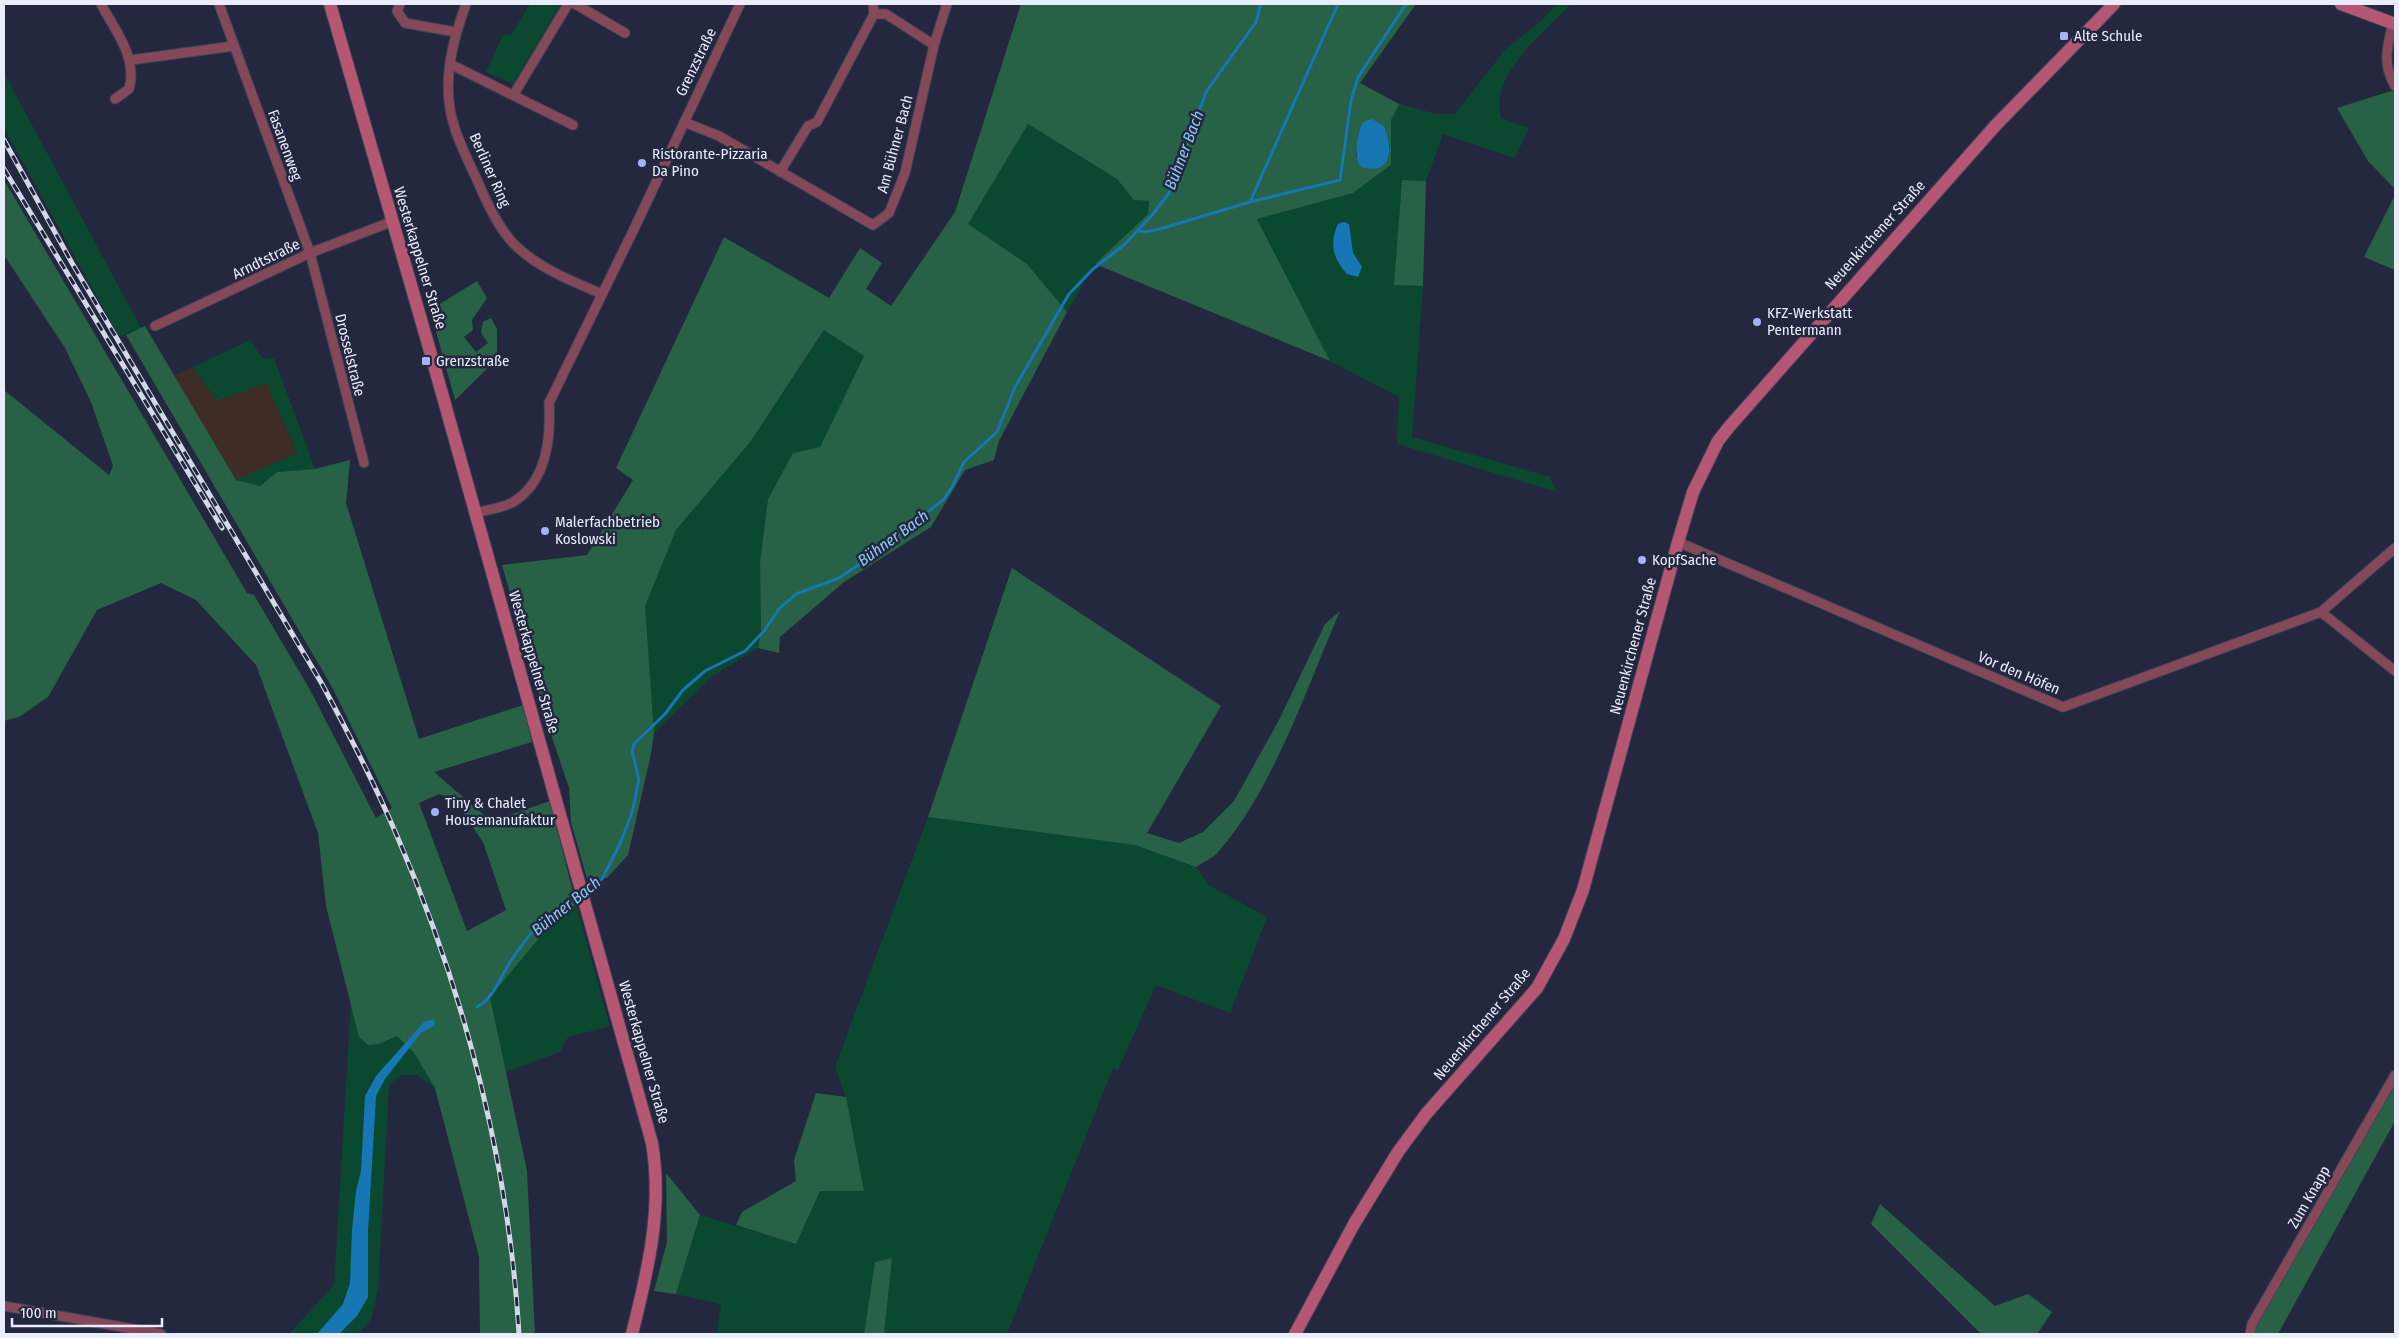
<svg xmlns="http://www.w3.org/2000/svg" width="2399" height="1338" viewBox="0 0 2399 1338" font-family="'Fira Sans Condensed',sans-serif">
<style>
.industrial{fill:#3f2c26}
.green{fill:#0a4930}
.forest{fill:#276146;fill-rule:evenodd}
.water{fill:#1677b4}
.lines{fill:none;stroke-linecap:round;stroke-linejoin:round}
.stream{stroke:#1677b4;stroke-width:3}
.street-casing{stroke:#404358;stroke-width:11}
.secondary-casing{stroke:#404358;stroke-width:14}
.street{stroke:#844859;stroke-width:9}
.secondary{stroke:#b55773;stroke-width:12}
.rail-casing{stroke:#d4d7e7;stroke-width:5}
.rail{stroke:#24283e;stroke-width:3;stroke-dasharray:9;stroke-linecap:butt}
.poi-dot{fill:#a6b1fc;stroke:#24283e;stroke-width:2}
.labels{text-anchor:middle;dominant-baseline:central;stroke-width:5;stroke-linejoin:round;paint-order:stroke}
.poi-label{font-size:15px;fill:#e9ecfb;stroke:#24283e;text-anchor:start}
.street-label{font-size:15px;fill:#e9ecfb;stroke:#24283e}
.water-label{font-size:16px;font-style:italic;fill:#8ccafa;stroke:#24283e}
</style>
<rect width="100%" height="100%" fill="#24283e"/>
<!-- industrial -->
<path class="industrial" d="M 193,367 L 218,401 L 266,382 L 297,454 L 236,480 L 174,376 Z"/>
<!-- green -->
<path class="green" d="M 530,4 L 561,4 L 513,84 L 486,72 L 503,35 L 512,34 Z
M 1557,4 L 1571,4 C 1544,34 1489,73 1501,118 L 1529,128 L 1515,158 L 1443,134 L 1426,181 L 1402,180 L 1395,285 L 1423,286 L 1412,437 L 1550,477 L 1557,492 L 1397,444 L 1399,397 L 1330,361 L 1257,219 L 1353,193 L 1391,165 L 1391,120 L 1399,104 L 1437,114 L 1455,114 L 1505,50 L 1543,19 Z
M 4,73 L 141,328 L 119,337 L 4,128 Z
M 1028,124 L 1117,179 L 1134,200 L 1149,201 L 1148,214 L 1095,264 L 1067,312 L 1027,264 L 968,224 Z
M 825,330 L 864,356 L 820,447 L 793,454 L 768,499 L 760,562 L 761,631 L 758,648 L 711,677 L 654,733 L 644,606 L 676,530 L 751,441 Z
M 250,340 L 263,359 L 274,358 L 315,469 L 277,472 L 260,486 L 236,480 L 297,453 L 266,383 L 217,401 L 193,367 Z
M 928,817 L 1135,845 L 1196,867 L 1210,886 L 1267,917 L 1230,1013 L 1156,985 L 1118,1070 L 1113,1068 L 1007,1334 L 884,1334 L 891,1258 L 875,1262 L 864,1334 L 717,1334 L 721,1304 L 676,1294 L 700,1215 L 796,1244 L 846,1097 L 835,1067 Z
M 576,904 L 610,1026 L 568,1037 L 560,1052 L 506,1072 L 490,997 L 552,923 Z
M 351,1004 L 359,1037 L 368,1045 L 379,1044 L 397,1036 L 414,1053 L 435,1088 L 417,1075 L 401,1075 L 389,1085 L 378,1290 L 371,1320 L 358,1334 L 289,1334 L 334,1285 Z"/>
<!-- forest -->
<path class="forest" d="M 1021,4 L 1416,4 L 1360,83 L 1399,104 L 1391,120 L 1391,165 L 1353,193 L 1257,219 L 1330,361 L 1095,264 L 1148,214 L 1149,201 L 1134,200 L 1117,179 L 1028,124 L 968,224 L 1027,264 L 1067,312 L 999,441 L 994,460 L 965,470 L 931,527 L 844,582 L 780,637 L 779,653 L 758,648 L 761,631 L 760,562 L 768,499 L 793,453 L 820,447 L 864,356 L 824,330 L 751,441 L 676,530 L 645,606 L 654,733 L 651,754 L 628,855 L 607,878 L 587,879 L 571,822 L 569,788 L 548,725 L 502,565 L 587,555 L 633,480 L 616,468 L 724,237 L 829,298 L 860,248 L 882,263 L 866,289 L 891,306 L 955,212 ZM 1384,126 L 1390,148 L 1371,169 L 1356,156 L 1359,131 Z
M 2394,90 L 2395,92 L 2395,189 L 2368,161 L 2337,108 Z
M 4,180 L 247,593 L 254,595 L 309,688 L 376,818 L 392,808 L 332,687 L 126,335 L 145,326 L 236,480 L 260,486 L 277,472 L 315,469 L 350,460 L 346,503 L 419,739 L 523,705 L 532,742 L 434,772 L 491,821 L 550,801 L 576,904 L 552,923 L 490,997 L 527,1171 L 535,1334 L 480,1334 L 479,1257 L 435,1088 L 414,1053 L 397,1036 L 379,1044 L 368,1045 L 359,1037 L 326,906 L 318,833 L 256,665 L 196,600 L 161,583 L 97,610 L 48,697 L 19,717 L 4,721 L 4,390 L 109,475 L 113,466 L 91,402 L 65,348 L 4,255 ZM 439,794 L 455,801 L 483,842 L 506,910 L 467,931 L 419,803 Z
M 1402,180 L 1426,181 L 1423,286 L 1394,285 Z
M 2395,195 L 2395,270 L 2364,257 Z
M 477,281 L 487,298 L 472,320 L 473,330 L 464,337 L 476,352 L 488,343 L 481,333 L 483,322 L 491,318 L 497,329 L 497,359 L 455,400 L 430,310 Z
M 1012,568 L 1221,706 L 1147,833 L 1179,843 L 1203,832 L 1234,801 L 1279,720 L 1325,624 L 1340,611 C 1307,687 1273,790 1218,852 C 1213,858 1203,862 1196,867 L 1135,845 L 928,817 Z
M 2395,1075 L 2395,1121 L 2278,1334 L 2250,1334 Z
M 816,1093 L 846,1097 L 864,1191 L 820,1191 L 796,1244 L 736,1225 L 742,1212 L 796,1181 L 794,1160 Z
M 666,1173 L 700,1215 L 676,1294 L 654,1291 L 667,1242 Z
M 1880,1204 L 1995,1306 L 2028,1294 L 2052,1312 L 2037,1334 L 1981,1334 L 1871,1224 Z
M 892,1258 L 884,1334 L 864,1334 L 875,1262 Z"/>
<!-- water -->
<path class="water" d="M 1372,119 L 1384,126 C 1389,141 1395,158 1379,168 C 1374,169 1367,169 1362,167 C 1353,163 1357,132 1362,125 C 1364,121 1368,120 1372,119 Z
M 1344,222 L 1349,224 L 1353,253 L 1362,267 L 1358,277 L 1347,274 C 1333,259 1329,243 1338,224 Z
M 434,1019 L 435,1025 L 421,1033 L 385,1079 L 376,1096 L 368,1231 L 368,1297 L 357,1316 L 339,1334 L 317,1334 L 343,1304 L 350,1283 L 352,1230 L 356,1191 L 361,1171 L 365,1096 L 376,1076 L 424,1022 Z"/>
<g class="lines">
<!-- stream -->
<path class="stream" d="M 1250,202 L 1340,180 L 1351,101 L 1358,77 L 1406,4
M 1137,231 L 1145,232 L 1160,229 L 1250,202 L 1338,4
M 584,891 L 602,879 L 619,846 L 632,813 L 639,779 L 632,751 L 634,744 L 665,714 L 683,690 L 705,671 L 745,651 L 764,631 L 779,609 L 796,594 L 839,578 L 864,561 L 943,500 L 952,487 L 964,462 L 997,432 L 1015,387 L 1069,294 L 1093,269 L 1124,245 L 1153,214 L 1169,193 L 1206,92 L 1256,22 L 1261,4
M 477,1007 C 494,998 500,977 511,961 C 528,934 551,909 579,894"/>
<!-- street casing -->
<g class="street-casing">
<path id="street" d="M 101,4 C 115,30 138,58 129,89 L 115,99
M 219,4 L 310,253 L 364,463
M 400,4 L 397,11 L 405,23 L 455,32
M 466,4 C 454,37 444,73 450,109 C 454,133 467,158 477,180 C 486,201 499,230 516,246 C 540,269 572,281 602,294
M 575,4 L 625,33
M 874,14 L 886,14 L 934,45
M 2393,23 C 2387,47 2382,64 2395,86
M 131,60 L 234,46
M 450,64 L 573,125
M 514,94 L 568,4
M 684,122 L 719,136 L 873,225 L 889,213 L 905,173 L 934,45 L 947,4
M 780,172 L 808,126 L 817,122 L 874,14 L 873,4
M 155,326 L 310,253 L 391,222
M 474,513 C 487,510 504,508 515,501 C 547,480 551,437 549,403 L 635,227 L 740,4
M 1678,542 L 2063,707 L 2321,612 L 2395,548
M 2321,612 L 2395,671
M 4,1306 L 161,1334
M 2250,1334 L 2252,1324 L 2395,1075"/>
</g>
<!-- secondary casing -->
<g class="secondary-casing">
<path id="secondary" d="M 330,4 L 432,358 L 652,1143 C 663,1209 648,1270 632,1334
M 2341,4 L 2395,24
M 1295,1334 L 1354,1224 L 1398,1152 L 1426,1114 L 1537,988 L 1564,939 L 1583,890 L 1678,542 L 1693,492 L 1718,441 L 1729,427 L 1995,126 L 2114,4"/>
</g>
<!-- street -->
<use href="#street" class="street"/>
<!-- secondary -->
<use href="#secondary" class="secondary"/>
<!-- rail casing -->
<g class="rail-casing">
<path id="rail" d="M 4,140 L 72,263 L 322,684 C 349,734 375,784 397,836 C 465,993 509,1164 519,1334
M 4,169 L 222,528"/>
</g>
<!-- rail -->
<use href="#rail" class="rail"/>
</g>
<!-- markers -->
<g class="poi-dot">
<rect x="2059" y="31" width="10" height="10" rx="2.5"/>
<circle cx="642" cy="163" r="5"/>
<circle cx="1757" cy="322" r="5"/>
<rect x="421" y="356" width="10" height="10" rx="2.5"/>
<circle cx="545" cy="531" r="5"/>
<circle cx="1642" cy="560" r="5"/>
<circle cx="435" cy="812" r="5"/>
</g>
<g class="labels">
<!-- poi labels -->
<g class="poi-label">
<text x="2074" y="36">Alte Schule</text>
<text x="652" y="154">Ristorante-Pizzaria<tspan x="652" dy="17">Da Pino</tspan></text>
<text x="1767" y="313">KFZ-Werkstatt<tspan x="1767" dy="17">Pentermann</tspan></text>
<text x="436" y="361">Grenzstraße</text>
<text x="555" y="522">Malerfachbetrieb<tspan x="555" dy="17">Koslowski</tspan></text>
<text x="1652" y="560">KopfSache</text>
<text x="445" y="803">Tiny &amp; Chalet<tspan x="445" dy="17">Housemanufaktur</tspan></text>
</g>
<!-- street labels -->
<g class="street-label">
<text transform="translate(696 62) rotate(-64)">Grenzstraße</text>
<text transform="translate(895 144) rotate(-75)">Am Bühner Bach</text>
<text transform="translate(285 145) rotate(70)">Fasanenweg</text>
<text transform="translate(490 170) rotate(66)">Berliner Ring</text>
<text transform="translate(1875 235) rotate(-48)">Neuenkirchener Straße</text>
<text transform="translate(420 258) rotate(73)">Westerkappelner Straße</text>
<text transform="translate(266 259) rotate(-26)">Arndtstraße</text>
<text transform="translate(350 355) rotate(76)">Drosselstraße</text>
<text transform="translate(1633 646) rotate(-75)">Neuenkirchener Straße</text>
<text transform="translate(534 662) rotate(74)">Westerkappelner Straße</text>
<text transform="translate(2019 673) rotate(23)">Vor den Höfen</text>
<text transform="translate(1482 1024) rotate(-50)">Neuenkirchener Straße</text>
<text transform="translate(644 1052) rotate(74)">Westerkappelner Straße</text>
<text transform="translate(2309 1197) rotate(-60)">Zum Knapp</text>
</g>
<!-- water labels -->
<g class="water-label">
<text transform="translate(1184 150) rotate(-69)">Bühner Bach</text>
<text transform="translate(893 538) rotate(-36)">Bühner Bach</text>
<text transform="translate(566 906) rotate(-39)">Bühner Bach</text>
</g>
</g>
<!-- border -->
<rect width="2399" height="1338" fill="none" stroke="#e9ecfb" stroke-width="10"/>
<!-- scale -->
<path d="M12 1318v8h150v-8" fill="none" stroke="#e9ecfb" stroke-width="2.5"/>
<text x="20" y="1318" font-size="15" fill="#e9ecfb" stroke="#24283e" stroke-width="4" paint-order="stroke">100 m</text>
</svg>
